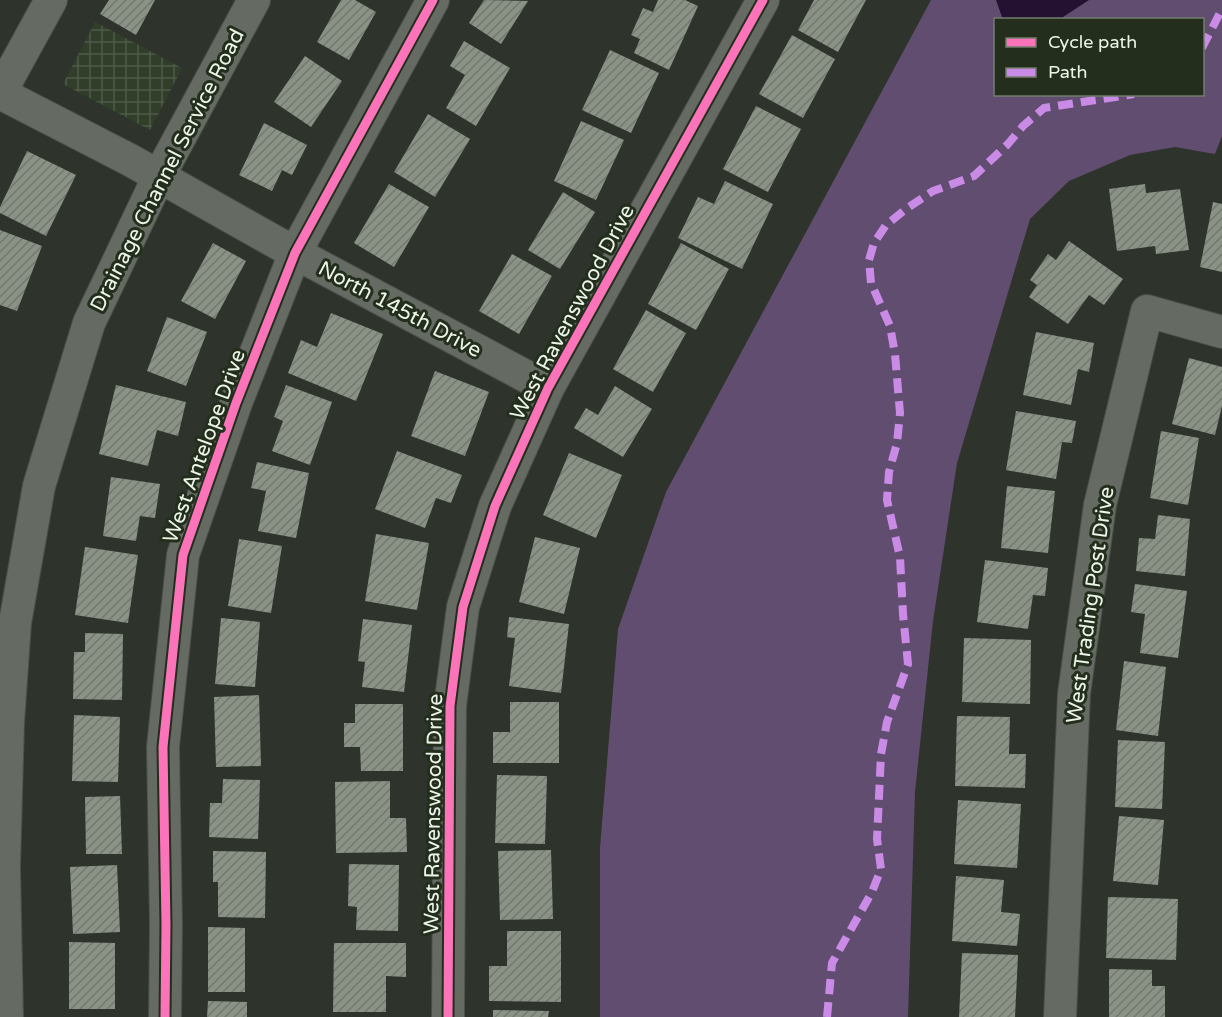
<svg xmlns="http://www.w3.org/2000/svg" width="1222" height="1017" font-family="'Varela Round',sans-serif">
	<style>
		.industrial { fill: url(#industrial-grid) }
		.grass { fill: #604d70; fill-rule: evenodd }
		.water { fill: #241131 }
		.building { fill: url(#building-hatch) }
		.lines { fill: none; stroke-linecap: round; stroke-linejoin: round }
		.minor-casing { stroke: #4a4f47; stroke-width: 34 }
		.minor { stroke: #656a62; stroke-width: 32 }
		.quiet { stroke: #ca8be6; stroke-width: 8; stroke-dasharray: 15 8; stroke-linecap: butt }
		.cycleway-casing { stroke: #232e1d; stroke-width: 13 }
		.cycleway { stroke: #fb73b8; stroke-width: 9 }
		.labels { text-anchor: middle; stroke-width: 6; stroke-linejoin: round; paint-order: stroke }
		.street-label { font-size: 21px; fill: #ecf4e8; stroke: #232e1d }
	</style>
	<defs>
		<pattern id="industrial-grid" width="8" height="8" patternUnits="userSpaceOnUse" patternTransform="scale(1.5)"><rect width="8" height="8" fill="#313e29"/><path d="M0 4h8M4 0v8" fill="none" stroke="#4f5a48"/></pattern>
		<pattern id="building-hatch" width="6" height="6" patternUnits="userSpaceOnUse" patternTransform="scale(1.5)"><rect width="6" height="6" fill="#899285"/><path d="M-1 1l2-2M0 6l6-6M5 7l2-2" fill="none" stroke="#72786f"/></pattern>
	</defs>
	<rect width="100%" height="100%" fill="#2e342b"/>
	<path class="industrial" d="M95,22L182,68L150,130L63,84Z"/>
	<path class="grass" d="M931,0H1222V136L1215,154L1175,147L1130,155L1069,181L1030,219L957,463L933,621L915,792L908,1017H600V848L618,629L666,492ZM996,20H1202V94H996Z"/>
	<path class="water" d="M996,0H1089L1060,19L1003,20Z"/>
	<g class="building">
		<path d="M109,0H155L136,35L100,14Z"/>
		<path d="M341,0H355L376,12L349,60L317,42Z"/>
		<path d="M484,0L528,1L501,44L469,23Z"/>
		<path d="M658,0H685L698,6L669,70L634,53L640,39L631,35L643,8L653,12Z"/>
		<path d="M814,0H866L838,52L798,30Z"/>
		<path d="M792,35L835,59L803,118L759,94Z"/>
		<path d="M464,41L510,68L476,126L446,108L465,75L450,66Z"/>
		<path d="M610,50L659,73L631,133L582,110Z"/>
		<path d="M305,56L342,81L311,127L274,102Z"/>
		<path d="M756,106L801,129L768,192L723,169Z"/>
		<path d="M428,114L470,139L435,197L394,172Z"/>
		<path d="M581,121L624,140L596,200L554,181Z"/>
		<path d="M264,123L307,145L292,175L282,170L272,191L239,175Z"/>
		<path d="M27,151L76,175L46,236L0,213V207Z"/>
		<path d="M725,181L773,204L742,269L678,238L698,197L714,204Z"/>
		<path d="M389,184L429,207L394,267L354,243Z"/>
		<path d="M1145,184L1146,193L1180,189L1189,250L1156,254L1155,246L1117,251L1109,189Z"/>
		<path d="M563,192L595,212L560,269L528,250Z"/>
		<path d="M1213,202L1222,204V272L1200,267Z"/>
		<path d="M0,230L42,246L17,311L0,305Z"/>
		<path d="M1069,241L1123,279L1104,305L1089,295L1068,324L1029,297L1037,285L1030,280L1048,254L1056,260Z"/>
		<path d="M213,243L246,261L215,319L181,301Z"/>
		<path d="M681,243L729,269L696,330L648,304Z"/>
		<path d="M512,254L552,276L519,334L479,311Z"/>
		<path d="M646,310L686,333L653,392L613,369Z"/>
		<path d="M331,313L383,334L356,401L288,373L301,340L317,347Z"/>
		<path d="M167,317L207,332L186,386L147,371Z"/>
		<path d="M1036,332L1094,343L1089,372L1078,369L1071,405L1023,395Z"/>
		<path d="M1189,358L1222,367V406L1215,435L1172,424Z"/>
		<path d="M435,371L489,392L465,456L411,436Z"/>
		<path d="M116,385L186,402L178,436L157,430L148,466L99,454Z"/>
		<path d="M286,385L332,402L310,465L272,451L283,421L274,417Z"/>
		<path d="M615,386L652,409L623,457L574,428L586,408L598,415Z"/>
		<path d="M1016,411L1076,421L1072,443L1062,442L1056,479L1006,470Z"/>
		<path d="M1161,431L1199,438L1188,505L1150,498Z"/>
		<path d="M397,451L462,475L451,503L436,498L425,528L375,509Z"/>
		<path d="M569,453L622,475L596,538L543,515Z"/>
		<path d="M257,462L309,473L296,538L258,531L266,491L251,488Z"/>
		<path d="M111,477L160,484L155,518L140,516L136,541L103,536Z"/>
		<path d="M1007,486L1055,491L1048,553L1001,548Z"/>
		<path d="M1158,515L1190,519L1185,576L1136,571L1139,538L1155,539Z"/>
		<path d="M376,534L429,543L417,610L365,601Z"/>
		<path d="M535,537L580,548L564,614L519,602Z"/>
		<path d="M239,539L282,546L271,613L228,606Z"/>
		<path d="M85,547L138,555L128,623L75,615Z"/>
		<path d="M985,560L1048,568L1045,596L1033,595L1028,629L977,622Z"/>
		<path d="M1135,584L1187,591L1178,658L1140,653L1145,614L1131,612Z"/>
		<path d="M509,617L569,624L561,693L509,686L515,638L507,637Z"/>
		<path d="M221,618L260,622L255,687L215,684Z"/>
		<path d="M363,619L412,625L404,692L362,687L365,662L358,661Z"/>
		<path d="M85,633L123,634L122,700L73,699L74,652H85Z"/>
		<path d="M964,638L1031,640L1030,704L962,702Z"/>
		<path d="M1124,661L1166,667L1158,736L1116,730Z"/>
		<path d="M259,695L261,766L216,767L214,697Z"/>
		<path d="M510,702H559V763H493V732H510Z"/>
		<path d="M355,704H403V771H361L360,747H344V723H355Z"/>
		<path d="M74,715L120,717L118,782L72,781Z"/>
		<path d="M957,716L1010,717L1009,754H1026L1025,788L955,786Z"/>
		<path d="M1118,740L1165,742L1162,809L1115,807Z"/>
		<path d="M497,775L547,776L545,844L495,843Z"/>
		<path d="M223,779L260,780L258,839L209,837L210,803H222Z"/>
		<path d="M390,781V818H406L407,852L336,853L335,782Z"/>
		<path d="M120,796L122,854H86L85,797Z"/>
		<path d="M958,800L1021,804L1017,868L954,864Z"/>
		<path d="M1119,816L1164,820L1158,885L1113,881Z"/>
		<path d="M551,850L553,919L500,920L498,851Z"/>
		<path d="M213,851L266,852L265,918L218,917V882H213Z"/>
		<path d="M349,864L399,865L398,931L356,930L357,907L348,906Z"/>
		<path d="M117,865L120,932L73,934L70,867Z"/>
		<path d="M956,876L1004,880L1001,912L1020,914L1017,946L952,941Z"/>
		<path d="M1108,897L1178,899L1176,960L1106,958Z"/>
		<path d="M208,927L245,928V992H208Z"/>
		<path d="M507,931H561V1002L489,1001V966H507Z"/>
		<path d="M69,942L115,943V1009H69Z"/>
		<path d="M334,943H406V977L386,976V1012H333Z"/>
		<path d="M962,953L1018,955L1015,1017H959Z"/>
		<path d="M1109,969L1152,970V986H1165V1017H1109Z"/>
		<path d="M208,1001L247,1002V1017H207Z"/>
		<path d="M493,1010L549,1011L548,1017H493Z"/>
	</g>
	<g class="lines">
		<defs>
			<g id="minor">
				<path d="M51,0L0,93L130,160L295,253L548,388"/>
				<path d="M7,1017L4,867L8,722L15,623L39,486L89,323L159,176L254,0"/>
				<path d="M165,1017L166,925L163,747L183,555L236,403L295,253L433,0"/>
				<path d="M448,1017L450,706L463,607L495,506L548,388L763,0"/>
				<path d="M1060,1017L1074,694L1100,505L1147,311L1222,332"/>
			</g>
		</defs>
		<use href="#minor" class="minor-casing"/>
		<use href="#minor" class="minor"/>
		<g class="quiet">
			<path d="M1202,48L1222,9"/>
			<path d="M827,1017L832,963L872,892L881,869L877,839L881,754L887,722L908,664L903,614L900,557L887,500L889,472L897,443L900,413L895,354L890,326L871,283L869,260L874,243L886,225L906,209L933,191L974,176L1008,144L1023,126L1044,108L1134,94"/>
		</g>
		<defs>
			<g id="cycleway">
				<path d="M165,1017L166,925L163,747L183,555L236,403L295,253L433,0"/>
				<path d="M448,1017L450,706L463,607L495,506L548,388L763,0"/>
			</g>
		</defs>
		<use href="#cycleway" class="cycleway-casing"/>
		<use href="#cycleway" class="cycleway"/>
	</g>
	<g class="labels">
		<g class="street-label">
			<text transform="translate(167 170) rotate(-63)" y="7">Drainage Channel Service Road</text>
			<text transform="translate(400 309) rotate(28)" y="7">North 145th Drive</text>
			<text transform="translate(572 312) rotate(-62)" y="7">West Ravenswood Drive</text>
			<text transform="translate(204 446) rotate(-70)" y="7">West Antelope Drive</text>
			<text transform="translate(1090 605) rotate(-82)" y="7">West Trading Post Drive</text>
			<text transform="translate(433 814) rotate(-89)" y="7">West Ravenswood Drive</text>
		</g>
	</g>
	<rect x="994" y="18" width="210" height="78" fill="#232e1d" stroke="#737d6e" stroke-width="1.5"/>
	<rect x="1006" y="38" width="30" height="9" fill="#fb73b8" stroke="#737d6e" stroke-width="1.5"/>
	<text x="1048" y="48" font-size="18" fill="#ecf4e8">Cycle path</text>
	<rect x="1006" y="68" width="30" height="9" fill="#ca8be6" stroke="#737d6e" stroke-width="1.5"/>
	<text x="1048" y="78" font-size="18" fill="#ecf4e8">Path</text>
</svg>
